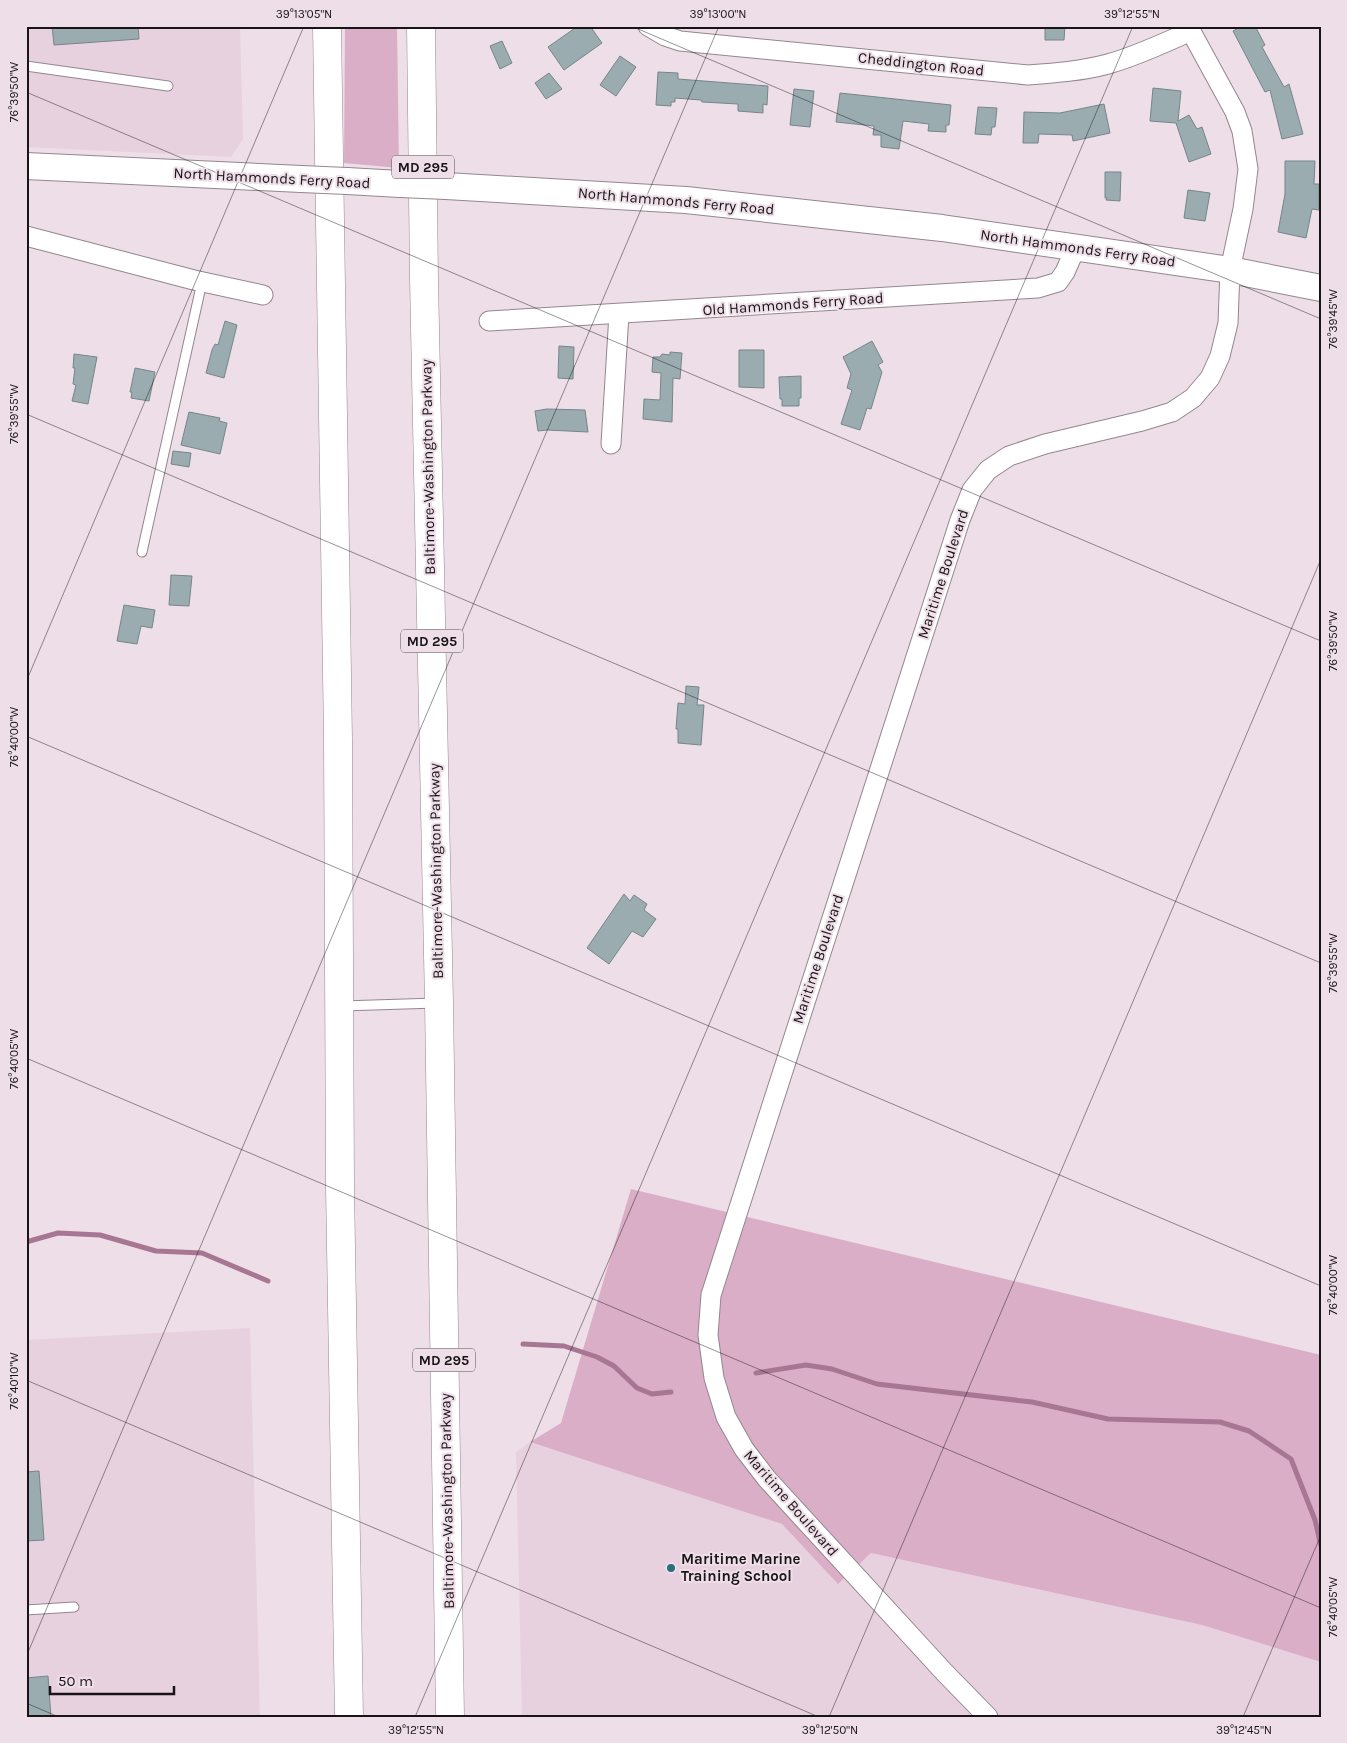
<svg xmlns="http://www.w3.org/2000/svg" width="1347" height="1743" font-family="Karla,sans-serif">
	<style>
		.built { fill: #e8d1de }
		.green { fill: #daaec7 }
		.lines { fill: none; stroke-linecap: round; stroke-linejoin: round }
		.stream { stroke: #a77693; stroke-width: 5 }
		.building { fill: #9aacb0; stroke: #75868b }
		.lane-casing { stroke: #94868e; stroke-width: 11 }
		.street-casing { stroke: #94868e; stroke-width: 21 }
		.secondary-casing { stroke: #94868e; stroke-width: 28 }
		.highway-casing { stroke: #94868e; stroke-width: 29 }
		.lane { stroke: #fff; stroke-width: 9 }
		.street { stroke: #fff; stroke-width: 19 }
		.secondary { stroke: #fff; stroke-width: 26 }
		.highway { stroke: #fff; stroke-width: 28 }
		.secondary-bridge-casing { stroke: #94868e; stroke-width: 28; stroke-linecap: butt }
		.secondary-bridge { stroke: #fff; stroke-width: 26 }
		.ticks { fill: none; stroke: #191417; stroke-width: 1; stroke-opacity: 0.45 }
		.poi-dot { fill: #2a6f7e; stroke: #eedee7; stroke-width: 2 }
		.labels { text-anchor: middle; stroke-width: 4; stroke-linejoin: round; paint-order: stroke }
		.shield { fill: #eedee7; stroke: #595155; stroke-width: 1 }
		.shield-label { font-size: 14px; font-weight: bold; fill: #191417 }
		.street-label { font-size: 15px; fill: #191417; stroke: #eedee7 }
		.poi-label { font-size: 15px; font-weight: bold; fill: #191417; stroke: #eedee7; text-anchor: start }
		.neatline { fill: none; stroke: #191417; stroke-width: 2 }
		.ticks-label { font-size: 12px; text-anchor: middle; fill: #191417 }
	</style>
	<rect width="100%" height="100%" fill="#eedee7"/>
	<g class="built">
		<path d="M26,26H240L243,139L231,157L26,147Z"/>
		<path d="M250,1328L260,1717H26V1340Z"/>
		<path d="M530,1442L782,1524L838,1583L871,1553L1202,1625L1321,1662V1717H522L516,1452Z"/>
	</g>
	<g class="green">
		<path d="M345,26H397L399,168L344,163Z"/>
		<path d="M631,1189L1321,1355V1662L1202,1625L871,1553L838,1584L782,1524L530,1442L561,1423Z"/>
	</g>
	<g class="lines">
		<g class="stream">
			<path d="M26,1242L58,1233L100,1235L156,1251L202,1253L268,1281"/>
			<path d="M523,1344L564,1346L597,1357L614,1366L637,1388L652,1394L671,1392"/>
			<path d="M756,1373L806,1365L832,1369L877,1384L1032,1402L1108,1419L1220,1422L1249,1431L1291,1459L1315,1520L1321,1546"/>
		</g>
	</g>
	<g class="building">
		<path d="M52,26H138L139,39L54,45Z"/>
		<path d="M578,26H590L602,43L564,70L548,47Z"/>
		<path d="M1045,26H1065L1064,40H1045Z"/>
		<path d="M1242,26H1255L1265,45L1262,47L1284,87L1289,84L1303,134L1282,139L1270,90L1265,92L1233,31Z"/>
		<path d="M502,41L512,63L500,69L490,46Z"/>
		<path d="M620,56L636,67L616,96L600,85Z"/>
		<path d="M658,72L678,73V79L768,86L767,105L763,104V113L738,111V104L702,102L701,100L675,98V102H671V106L656,105Z"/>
		<path d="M549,73L562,89L546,99L535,83Z"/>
		<path d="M1153,88L1181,91L1178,121L1189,115L1197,129L1202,127L1211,154L1189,162L1176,123L1150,121Z"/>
		<path d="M794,89L814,91L810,127L790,125Z"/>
		<path d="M840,93L951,105L949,125H946V132L928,131L929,124L903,121L899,149L881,147V135H873L874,126L836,122Z"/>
		<path d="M1104,104L1110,133L1073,141L1072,135L1039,134L1038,143H1023L1024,112L1060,113Z"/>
		<path d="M978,107L997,108L995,127H992L991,135L975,134Z"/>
		<path d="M1285,161H1315L1314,184H1319V210L1312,209L1306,238L1278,232L1285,194Z"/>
		<path d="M1105,172H1121L1120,201L1106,200L1107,198H1105Z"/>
		<path d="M1188,190L1210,193L1205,221L1184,218Z"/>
		<path d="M225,321L237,325L224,378L206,373L212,350L215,344L218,345Z"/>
		<path d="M872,341L883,362L878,365L882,372L871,409L867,408L860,430L841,424L852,390L847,388L851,374L843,357Z"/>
		<path d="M559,346L574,347L573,379L558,378Z"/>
		<path d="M739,350H764V388L739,387Z"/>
		<path d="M670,352L682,353L680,379L673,378L672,422L643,419L644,399L660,400L661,373L652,372L653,357H660L662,354L670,355Z"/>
		<path d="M74,354L97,357L88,404L72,401L76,385L73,384L75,368H73Z"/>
		<path d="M135,368L155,372L149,401L131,398L132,392H130Z"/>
		<path d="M801,376V398H799V406H782V399H780L779,377Z"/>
		<path d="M547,409L585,410L588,432L547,430L538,431L535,411Z"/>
		<path d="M189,412L220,418L219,421L227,423L220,454L181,445Z"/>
		<path d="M173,451L191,453L189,467L171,464Z"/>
		<path d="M171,575L192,576L189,606L169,605Z"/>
		<path d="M124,605L155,610L152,628L141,626L137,644L117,641Z"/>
		<path d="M686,686L699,687L697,705H704L701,745L678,743V729H676L678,703L685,704Z"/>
		<path d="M624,894L630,901L634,895L647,904L644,910L656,919L643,937L632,931L609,964L587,948Z"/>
		<path d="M39,1471L44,1540L26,1541V1472Z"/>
		<path d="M48,1676L51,1717H26V1678Z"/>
	</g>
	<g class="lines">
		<defs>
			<g id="lane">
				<path d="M26,66L168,86"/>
				<path d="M142,552L202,282"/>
				<path d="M342,1006L436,1003"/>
				<path d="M26,1610L74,1607"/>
			</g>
			<g id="street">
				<path d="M648,26L665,36L680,41L1028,75C1055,73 1082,71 1108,64C1137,56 1164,43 1191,31"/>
				<path d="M26,236L194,280L263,295"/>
				<path d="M489,321L1038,288L1058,282L1065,272L1076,247"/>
				<path d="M611,444L619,314"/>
				<path d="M988,1717L945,1673L767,1479L744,1449L726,1417L714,1378L708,1335L711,1295L960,520L972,490L988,470L1009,456L1045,444L1142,421L1172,412L1193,398L1210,378L1220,356L1228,323L1230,270L1243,209L1248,169L1242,131L1235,112L1188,26"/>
			</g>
			<g id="secondary">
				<path d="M26,166L301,179"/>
				<path d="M347,181L400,184"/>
				<path d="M446,186L686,200L942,228L1230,270L1321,288"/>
			</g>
			<g id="highway">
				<path d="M327,26L338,739L340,1188L349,1717"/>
				<path d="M421,26L424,279L439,1003L450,1717"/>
			</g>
		</defs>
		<use href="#lane" class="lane-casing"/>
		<use href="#street" class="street-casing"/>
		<use href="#secondary" class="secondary-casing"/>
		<use href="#highway" class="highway-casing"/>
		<use href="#lane" class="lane"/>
		<use href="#street" class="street"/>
		<use href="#secondary" class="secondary"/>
		<use href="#highway" class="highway"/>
		<defs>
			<g id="secondary-bridge">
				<path d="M301,179L347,181"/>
				<path d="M400,184L446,186"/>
			</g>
		</defs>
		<use href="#secondary-bridge" class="secondary-bridge-casing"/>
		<use href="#secondary-bridge" class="secondary-bridge"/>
	</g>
	<path class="ticks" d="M631,26L1321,319M26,92L1321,641M26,414L1321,963M26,682L304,26M26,736L1321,1286M26,1058L1321,1608M26,1380L819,1717M26,1657L719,26M26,1703L59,1717M415,1717L1133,26M829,1717L1321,559M1243,1717L1321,1535"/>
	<circle class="poi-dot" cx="671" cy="1568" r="5"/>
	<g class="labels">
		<g class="shield">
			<rect x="392" y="155.5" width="62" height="23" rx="4"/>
			<rect x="401" y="629.5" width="62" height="23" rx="4"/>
			<rect x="413" y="1348.5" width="62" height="23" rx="4"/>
		</g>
		<g class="shield-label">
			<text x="423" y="172">MD 295</text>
			<text x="432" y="646">MD 295</text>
			<text x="444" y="1365">MD 295</text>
		</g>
		<g class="street-label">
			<text transform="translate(921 64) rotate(6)" y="5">Cheddington Road</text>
			<text transform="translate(272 178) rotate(3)" y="5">North Hammonds Ferry Road</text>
			<text transform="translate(676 201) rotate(5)" y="5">North Hammonds Ferry Road</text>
			<text transform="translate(1078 248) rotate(8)" y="5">North Hammonds Ferry Road</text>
			<text transform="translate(793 304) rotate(-4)" y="5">Old Hammonds Ferry Road</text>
			<text transform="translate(428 467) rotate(-91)" y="5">Baltimore-Washington Parkway</text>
			<text transform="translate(943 574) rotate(-72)" y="5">Maritime Boulevard</text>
			<text transform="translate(436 871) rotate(-91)" y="5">Baltimore-Washington Parkway</text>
			<text transform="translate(818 959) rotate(-72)" y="5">Maritime Boulevard</text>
			<text transform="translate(447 1501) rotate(-91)" y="5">Baltimore-Washington Parkway</text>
			<text transform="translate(791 1503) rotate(49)" y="5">Maritime Boulevard</text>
		</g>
		<g class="poi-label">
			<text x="681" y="1564">Maritime Marine<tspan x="681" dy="17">Training School</tspan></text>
		</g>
	</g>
	<rect width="1347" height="1743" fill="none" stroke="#eedee7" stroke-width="55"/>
	<path d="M50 1686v8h124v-8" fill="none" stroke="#191417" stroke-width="2.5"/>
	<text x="58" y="1686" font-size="15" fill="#191417" stroke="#eedee7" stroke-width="4" paint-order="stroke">50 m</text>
	<rect x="28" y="28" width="1292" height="1688" class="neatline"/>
	<g class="ticks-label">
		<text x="304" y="18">39°13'05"N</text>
		<text x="718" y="18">39°13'00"N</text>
		<text x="1132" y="18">39°12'55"N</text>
		<text transform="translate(14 92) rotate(-90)" y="4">76°39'50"W</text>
		<text transform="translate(1333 319) rotate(-90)" y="4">76°39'45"W</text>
		<text transform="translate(14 414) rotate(-90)" y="4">76°39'55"W</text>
		<text transform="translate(1333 641) rotate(-90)" y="4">76°39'50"W</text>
		<text transform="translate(14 737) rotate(-90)" y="4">76°40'00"W</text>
		<text transform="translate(1333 963) rotate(-90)" y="4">76°39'55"W</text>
		<text transform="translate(14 1059) rotate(-90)" y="4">76°40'05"W</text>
		<text transform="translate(1333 1285) rotate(-90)" y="4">76°40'00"W</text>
		<text transform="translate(14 1381) rotate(-90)" y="4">76°40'10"W</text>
		<text transform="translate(1333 1607) rotate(-90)" y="4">76°40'05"W</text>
		<text x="416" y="1734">39°12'55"N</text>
		<text x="830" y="1734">39°12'50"N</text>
		<text x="1244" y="1734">39°12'45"N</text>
	</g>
</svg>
